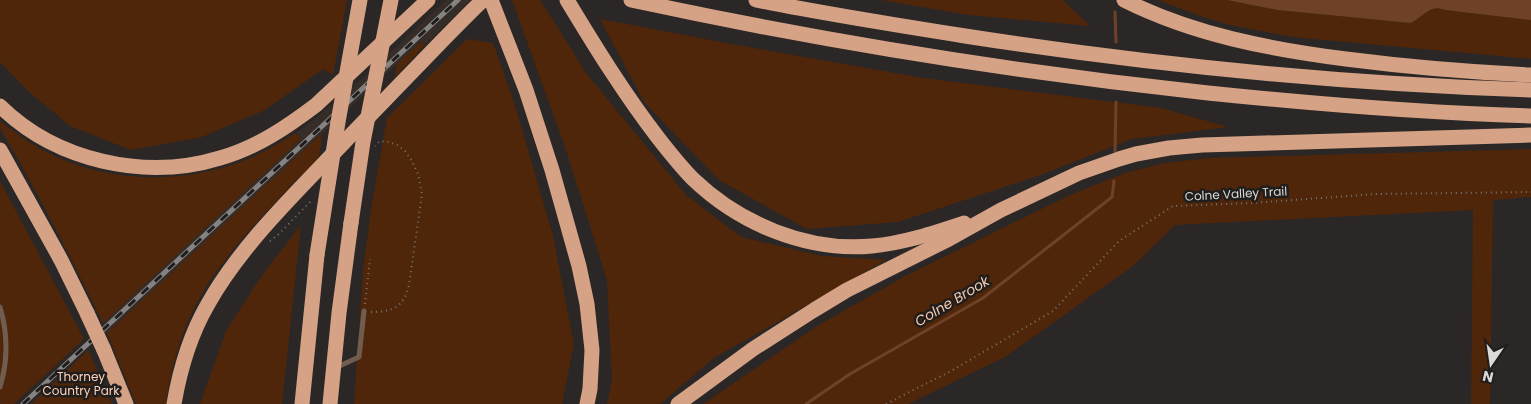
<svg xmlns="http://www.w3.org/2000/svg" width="1531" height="404" font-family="Poppins,sans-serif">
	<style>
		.built { fill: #362d28 }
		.green { fill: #50260a }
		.water { fill: #6f4228 }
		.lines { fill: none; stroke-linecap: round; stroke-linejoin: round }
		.stream { stroke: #6f4228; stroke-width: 3 }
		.path { stroke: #777574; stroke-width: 2; stroke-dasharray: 1 4; stroke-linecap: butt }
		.lane { stroke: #715c50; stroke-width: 5 }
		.highway { stroke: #d6a285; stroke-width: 15 }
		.rail-casing { stroke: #858382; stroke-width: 5 }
		.rail { stroke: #201e1c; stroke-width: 3; stroke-dasharray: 9; stroke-linecap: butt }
		.highway-bridge { stroke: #d6a285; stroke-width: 15 }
		.labels { text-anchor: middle; stroke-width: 5; stroke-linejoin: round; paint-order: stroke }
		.street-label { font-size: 12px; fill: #dcdad9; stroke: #201e1c }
		.park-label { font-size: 12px; fill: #ffd1b8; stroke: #201e1c }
		.water-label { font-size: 14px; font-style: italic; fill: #f7cab1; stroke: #201e1c }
	</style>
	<rect width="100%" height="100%" fill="#2a2726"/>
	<path class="built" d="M446,0H471L425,45L422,41L107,333L103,323L301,139L296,133L327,109L363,78Z"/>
	<g class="green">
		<path d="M0,0H347L333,75L323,69L265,110L202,137L131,150L70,126L28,91L0,62Z"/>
		<path d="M512,0H540L587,74L686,195L741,237L822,256L886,260L714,358L660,404H607L612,380L607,280L565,147Z"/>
		<path d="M881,0H1063L1090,26L968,15Z"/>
		<path d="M1158,0H1227L1277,10L1411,23C1425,16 1429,4 1445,10L1531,20V59L1292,37L1230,25L1200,16Z"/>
		<path d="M600,19L737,45L923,78L1161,108L1228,127L1132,139L1038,176L898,222L807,229L719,180L644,102Z"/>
		<path d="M467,39L493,43L514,102L553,236L574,344L562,404H354L363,271L371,210L387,118Z"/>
		<path d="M422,41L425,45L395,77L397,64Z"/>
		<path d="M0,121C13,131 26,141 41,149C104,184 183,186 250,158C266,151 281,142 296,133L301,139L103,323C71,257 37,191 0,128Z"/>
		<path d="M322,133C321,140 321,149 319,156C316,163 301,175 295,181C273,205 249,229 229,255C192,300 174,347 166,404H136L107,333Z"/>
		<path d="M1531,149V197L1493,200L1490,404H1471L1473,210L1175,225L1133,266L1005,357L908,404H703L819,325L905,276L1070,195L1125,173L1165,163L1209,158Z"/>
		<path d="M0,181L84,339L14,404H0Z"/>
		<path d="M301,225L282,404H200L226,331L260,278Z"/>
		<path d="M88,350L112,404H31Z"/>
	</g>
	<path class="water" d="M1227,0H1531V20L1445,10C1429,4 1425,16 1411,23L1277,10Z"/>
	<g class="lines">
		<g class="stream">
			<path d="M1115,12L1116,42"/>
			<path d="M1115,152L1116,102"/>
			<path d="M806,404L850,374L983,298L1112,197L1114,181"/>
		</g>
		<g class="path">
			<path d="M270,241L279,234L311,201"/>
			<path d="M365,304L370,259"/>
			<path d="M371,312C393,312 404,307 409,285L422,194L418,174L412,161L405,151L397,145L389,142L380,141L375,146"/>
			<path d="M886,404L951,371L1053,311L1119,241L1173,206L1252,203L1375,194L1531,192"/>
		</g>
		<g class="lane">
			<path d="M0,307C8,334 8,361 0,387"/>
			<path d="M335,368L359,357L364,311"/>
		</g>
		<g class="highway">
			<path d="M491,0L526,90L552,170L579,266L587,304L592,350L590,389L587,404"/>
			<path d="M567,0C596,48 625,95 659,139C670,153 681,167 693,179C740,224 807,252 872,246C904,243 934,233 964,223"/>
			<path d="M631,0C821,41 1013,72 1208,93C1315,104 1423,113 1531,116"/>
			<path d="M756,0C825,14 895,25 965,36C1152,65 1342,84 1531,90"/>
			<path d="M1124,0C1194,35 1269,49 1346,59C1408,67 1469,72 1531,75"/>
			<path d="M0,106C56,161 145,181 220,158C256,148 287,127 316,105L428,0"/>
			<path d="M0,150L61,260L87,313"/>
			<path d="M104,350L126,404"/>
			<path d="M174,404C180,369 190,335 208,304C242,243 302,187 350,136C380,105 410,74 440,43C454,29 468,14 483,0"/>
			<path d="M302,404L317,255"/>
			<path d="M330,404L339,313L351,223"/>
			<path d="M678,404L753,349L814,310L847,290L949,239L1001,210L1079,173L1119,159L1136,154L1169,148L1202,145L1531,135"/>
		</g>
		<defs>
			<path id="rail" d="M23,404L458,0"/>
		</defs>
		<use href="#rail" class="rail-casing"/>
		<use href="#rail" class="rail"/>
		<g class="highway-bridge">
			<path d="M351,223L363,142L391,0"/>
			<path d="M317,255L338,122L360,0"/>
			<path d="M87,313L104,350"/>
		</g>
	</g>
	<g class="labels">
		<g class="street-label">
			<text transform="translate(1236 194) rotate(-3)" y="4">Colne Valley Trail</text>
		</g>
		<g class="park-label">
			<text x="81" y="381">Thorney<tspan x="81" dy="14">Country Park</tspan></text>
		</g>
		<g class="water-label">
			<text transform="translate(952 301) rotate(-31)" y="5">Colne Brook</text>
		</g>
	</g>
	<g transform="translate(1491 364) rotate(193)" stroke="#201e1c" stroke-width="4" paint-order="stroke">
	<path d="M0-4L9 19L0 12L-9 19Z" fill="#dcdad9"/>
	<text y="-8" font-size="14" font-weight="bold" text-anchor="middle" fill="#dcdad9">N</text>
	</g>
</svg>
